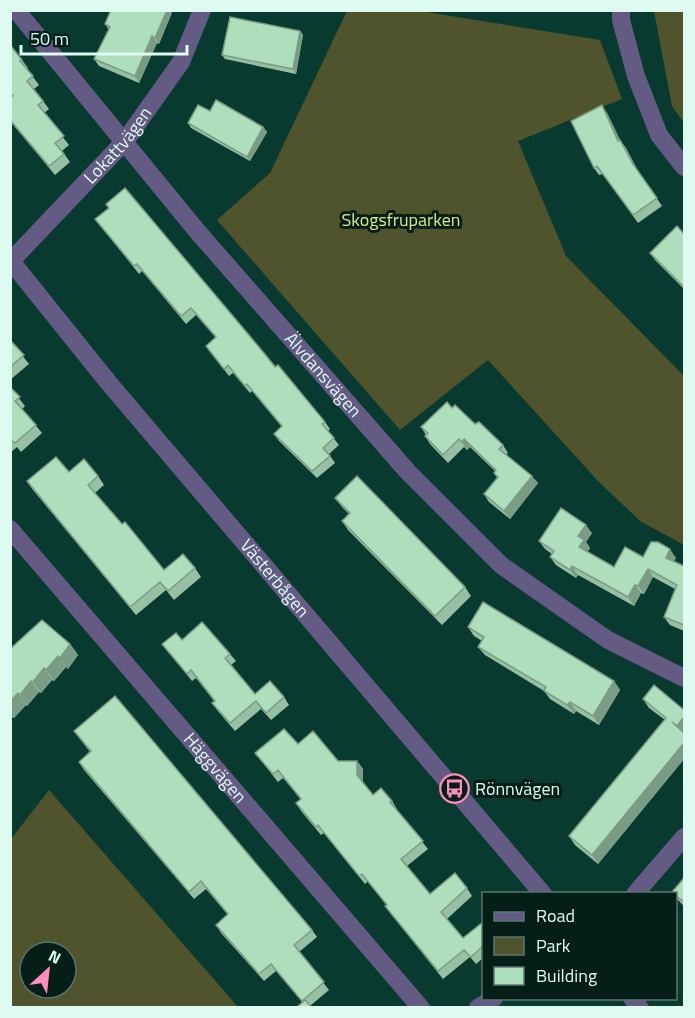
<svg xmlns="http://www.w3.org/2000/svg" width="695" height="1018" font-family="'Titillium Web',sans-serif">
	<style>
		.green { fill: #50542c; fill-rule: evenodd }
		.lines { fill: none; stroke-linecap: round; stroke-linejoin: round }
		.minor { stroke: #645b85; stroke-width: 18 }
		.wall { fill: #96bfa3 }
		.shaded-wall { fill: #7a9b84 }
		.building { fill: #afdebd; stroke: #7a9b84; stroke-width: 1.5 }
		.labels { text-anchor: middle; stroke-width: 6; stroke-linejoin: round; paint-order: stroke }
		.street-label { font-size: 18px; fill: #ddfbf1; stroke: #051e18 }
		.park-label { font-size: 18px; fill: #dce787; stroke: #051e18 }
		.poi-label { font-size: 18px; fill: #ddfbf1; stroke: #051e18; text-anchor: start }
	</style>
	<rect width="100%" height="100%" fill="#093a2f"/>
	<g class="green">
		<path d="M347,11H420L600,40L622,99L518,141L566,256L684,376V545L640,521L597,480L488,360L400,430L217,220L270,173Z"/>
		<path d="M654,11H684V123L672,106Z"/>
		<path d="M49,790L238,1007H11V839ZM30,952H66V988H30Z"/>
	</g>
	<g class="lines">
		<g class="minor">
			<path id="s1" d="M16,10L197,231L408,472L501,565L608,640L684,678"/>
			<path d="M621,10V20L636,76L659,135L684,167"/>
			<path id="s2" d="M10,260L108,382L543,894"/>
			<path id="s3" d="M10,262L125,141L181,62L202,10"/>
			<path id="s4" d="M10,529L421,1008"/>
			<path d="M635,894L684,837"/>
			<path d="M632,998L640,1008"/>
			<path d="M478,1008L494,998"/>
		</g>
	</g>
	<g class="wall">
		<path d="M111,10H173L159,44L157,43L139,83L99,66L94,59L109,30L105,24Z"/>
		<path d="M300,31L303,35L296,74L225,59L222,55Z"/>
		<path d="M10,47L22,60L28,68L27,69L39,85L34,89L49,109L44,113L69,145L62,151L70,162L55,175L10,121V98L13,97L10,94Z"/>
		<path d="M210,111L263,127L267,132L250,161L191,128L188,123Z"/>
		<path d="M607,113L620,140L626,148L638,171L662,206L638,223L603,174L599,175L594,168Z"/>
		<path d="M95,219L264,353L325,422L330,429L328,431L339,445L329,454L335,463L317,478L279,441L274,434L282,427L252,391L250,393L233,373L229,376L206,346L216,338L196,315L186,324L142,271L139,274Z"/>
		<path d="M684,234V289L655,260L650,253Z"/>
		<path d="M10,340L29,364L10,380Z"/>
		<path d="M10,387L25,406L22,409L42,433L21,452L17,447L10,453Z"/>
		<path d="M452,408L503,445L508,453L506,455L538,483L510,519L489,502L484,494L497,478L494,473L495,471L470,447L467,450L464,447L448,463L430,444L425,436L426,435L421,427Z"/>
		<path d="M69,472L98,476L104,485L95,493L122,524L164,570L195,568L201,577L174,600L166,590L136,615L33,490L27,481Z"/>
		<path d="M335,498L465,587L471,596L442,625L348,530L342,521L349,514L342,507Z"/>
		<path d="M592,533L586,542L590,548L587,552L614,567L643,557L676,558L674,561L684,566V631L670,625L664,617L675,589L653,577L644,594L641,593L634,606L578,575L576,578L556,565L550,557L552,554L545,549L539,541Z"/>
		<path d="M468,627L614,681L620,690L599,725L576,711L574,714L550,699L544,691L485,655L478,647L482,641L474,636Z"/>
		<path d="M70,644L78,655L68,669L66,667L54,681L52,680L41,693L39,692L27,706L26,705L14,718L12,717L10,719V649Z"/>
		<path d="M162,644L230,654L236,661L231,665L255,694L284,697L289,705L271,720L261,709L235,731L217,710L212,703L214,701L196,678L192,681Z"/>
		<path d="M643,699L684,710V759L598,864L575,845L569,836L665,720L649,708Z"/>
		<path d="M74,731L312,930L317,937L299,952L329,990L310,1006L302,1002L276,971L264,981L221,933L216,925L228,915L206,889L194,899L84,770L79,762L90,752Z"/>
		<path d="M298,744L338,761H357L363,769V782L373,795L392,801L397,809L396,810L428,849L407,866L430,894L467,888L472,896L447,919L463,938L483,923V958L476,964L470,957L443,979L391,914L385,906L387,905L368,881L365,884L324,833L321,835L301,811L296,803L301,799L283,778L278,782L255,753Z"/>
		<path d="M684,878V906L675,897V894H673L672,892Z"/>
	</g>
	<g class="shaded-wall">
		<path d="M167,10H173L159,44L155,38Z"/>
		<path d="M300,31L303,35L296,74L293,69Z"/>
		<path d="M152,36L157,43L139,83L135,76Z"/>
		<path d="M602,105L607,113L624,148L618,141Z"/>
		<path d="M263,127L267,132L250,161L247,157Z"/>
		<path d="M620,140L626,148L638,172L633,164Z"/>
		<path d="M464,439L470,447L467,450L462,442Z"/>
		<path d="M532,476L538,483L510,519L504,511Z"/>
		<path d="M586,525L592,533L586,542L590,548L585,555L579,547L578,536Z"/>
		<path d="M670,549L676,558L671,566L666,558Z"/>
		<path d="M572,566L578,575L576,578L570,570Z"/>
		<path d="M648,569L653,577L644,594L638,586Z"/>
		<path d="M635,585L641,593L634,606L628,597Z"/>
		<path d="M70,644L78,655L68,669L60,658Z"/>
		<path d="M58,656L66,667L54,681L46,670Z"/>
		<path d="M44,668L52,680L41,693L33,682Z"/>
		<path d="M31,681L39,692L27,706L20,695Z"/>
		<path d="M614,681L620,690L599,725L593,716Z"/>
		<path d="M18,693L26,705L14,718L10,713V702Z"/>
		<path d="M570,702L576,711L574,714L567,705Z"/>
		<path d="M684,717V734L677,726Z"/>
		<path d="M684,743V759L598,864L592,855Z"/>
		<path d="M357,761L363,769V782L357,775Z"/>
	</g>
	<g class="building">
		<path d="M111,10H167L155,38L152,36L135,76L94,59L110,27L105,24Z"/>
		<path d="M230,17L300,31L293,69L222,55Z"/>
		<path d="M11,46L22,60L20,61L33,76L27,81L43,101L38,105L64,136L55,143L64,154L49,166L10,120V98L13,96L10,93V47Z"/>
		<path d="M216,100L263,127L247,157L188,123L198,105L210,111Z"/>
		<path d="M602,105L618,141L620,140L633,164L657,198L633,215L597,166L594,168L571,121Z"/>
		<path d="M125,188L264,353L275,367L278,365L325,422L322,424L334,438L323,448L330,456L312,471L274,434L282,426L247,384L245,386L228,365L224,369L206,346L216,337L191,308L181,316L137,264L134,266L95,219L109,208L106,204Z"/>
		<path d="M677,226L684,234V287L650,253Z"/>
		<path d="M10,340L24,355L10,367Z"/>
		<path d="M10,387L20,397L15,401L36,425L15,443L10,439Z"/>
		<path d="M447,402L452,408L455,405L475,424L479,422L503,445L499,449L532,476L504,511L484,494L498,477L494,473L496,470L464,439L462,442L459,439L443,455L425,436L428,433L421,427Z"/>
		<path d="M56,457L69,472L84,459L98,476L88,485L122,524L125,522L164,570L183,554L195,568L168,591L160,582L130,607L27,481Z"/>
		<path d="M357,476L465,587L435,616L342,521L350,513L335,498Z"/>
		<path d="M561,508L586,525L578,536L584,540L579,547L614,567L625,547L643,557L651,542H658L670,549L666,558L684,566V625L664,617L677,585L648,569L638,586L635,585L628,597L572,566L570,570L550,557L554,551L539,541Z"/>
		<path d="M483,602L614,681L593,716L570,702L567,705L544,691L546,687L478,647L484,637L468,627Z"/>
		<path d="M42,620L70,644L60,658L58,656L46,670L44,668L33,682L31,681L20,695L18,693L10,702V649Z"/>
		<path d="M202,622L230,654L225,658L255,694L270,681L284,697L266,713L256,701L230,723L212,703L215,701L191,670L187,674L162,644L176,633L182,640Z"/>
		<path d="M654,685L684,710V717L677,726L672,722L684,733V743L592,855L569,836L666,718L643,699Z"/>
		<path d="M115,696L312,930L294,945L324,982L302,1001L271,964L259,974L216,925L228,914L201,881L189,892L79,762L91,751L74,731Z"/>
		<path d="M284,729L298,744L313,731L338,761H357V775L373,795L381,788L392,801L390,802L423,841L401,859L430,894L455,873L467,888L441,912L463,938L483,922V946L471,957L464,950L438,971L385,906L387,905L362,874L359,876L318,825L316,827L296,803L301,799L278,770L273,774L255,753Z"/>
		<path d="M684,878V902L675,895V894L672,892Z"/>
		<path d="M305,1000L312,1008H296Z"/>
	</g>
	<defs>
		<symbol id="bus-ring" viewBox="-11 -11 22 22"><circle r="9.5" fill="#051e18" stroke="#fe8ebe" stroke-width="1.5"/><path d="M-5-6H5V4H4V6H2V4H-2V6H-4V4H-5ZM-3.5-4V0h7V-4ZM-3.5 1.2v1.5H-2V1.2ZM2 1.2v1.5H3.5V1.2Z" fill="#fe8ebe"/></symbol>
	</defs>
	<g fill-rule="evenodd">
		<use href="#bus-ring" x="438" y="772" width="33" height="33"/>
	</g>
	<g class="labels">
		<g class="street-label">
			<text dy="6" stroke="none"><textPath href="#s3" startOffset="159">Lokattvägen</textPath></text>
			<text dy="6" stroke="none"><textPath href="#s1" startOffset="477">Älvdansvägen</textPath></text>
			<text dy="6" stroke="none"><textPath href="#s2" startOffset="414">Västerbågen</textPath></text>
			<text dy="6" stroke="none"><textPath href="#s4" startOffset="315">Häggvägen</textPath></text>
		</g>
		<g class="park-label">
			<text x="401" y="226">Skogsfruparken</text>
		</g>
		<g class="poi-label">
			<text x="475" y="795">Rönnvägen</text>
		</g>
	</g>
	<rect width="695" height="1018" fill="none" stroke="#ddfbf1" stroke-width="24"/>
	<rect x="482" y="892" width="195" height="108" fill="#051e18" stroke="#5b766f" stroke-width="1.5"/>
	<rect x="494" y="912" width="30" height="9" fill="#645b85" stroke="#5b766f" stroke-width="1.5"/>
	<text x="536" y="922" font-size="18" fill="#ddfbf1">Road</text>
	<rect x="494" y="937" width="30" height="18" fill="#50542c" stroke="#5b766f" stroke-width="1.5"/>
	<text x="536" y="952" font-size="18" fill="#ddfbf1">Park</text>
	<rect x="494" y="967" width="30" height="18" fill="#afdebd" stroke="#5b766f" stroke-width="1.5"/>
	<text x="536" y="982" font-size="18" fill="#ddfbf1">Building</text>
	<g transform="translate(48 970) rotate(27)"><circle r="28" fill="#051e18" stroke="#5b766f" stroke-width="1.5"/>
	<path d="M0-4.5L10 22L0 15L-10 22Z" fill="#fe8ebe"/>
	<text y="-9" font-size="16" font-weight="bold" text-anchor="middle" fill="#ddfbf1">N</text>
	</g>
	<path d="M21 45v9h166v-9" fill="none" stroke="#ddfbf1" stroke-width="3"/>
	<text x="30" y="45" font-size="18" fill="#ddfbf1" stroke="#051e18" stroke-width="4.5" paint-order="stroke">50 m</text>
</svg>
